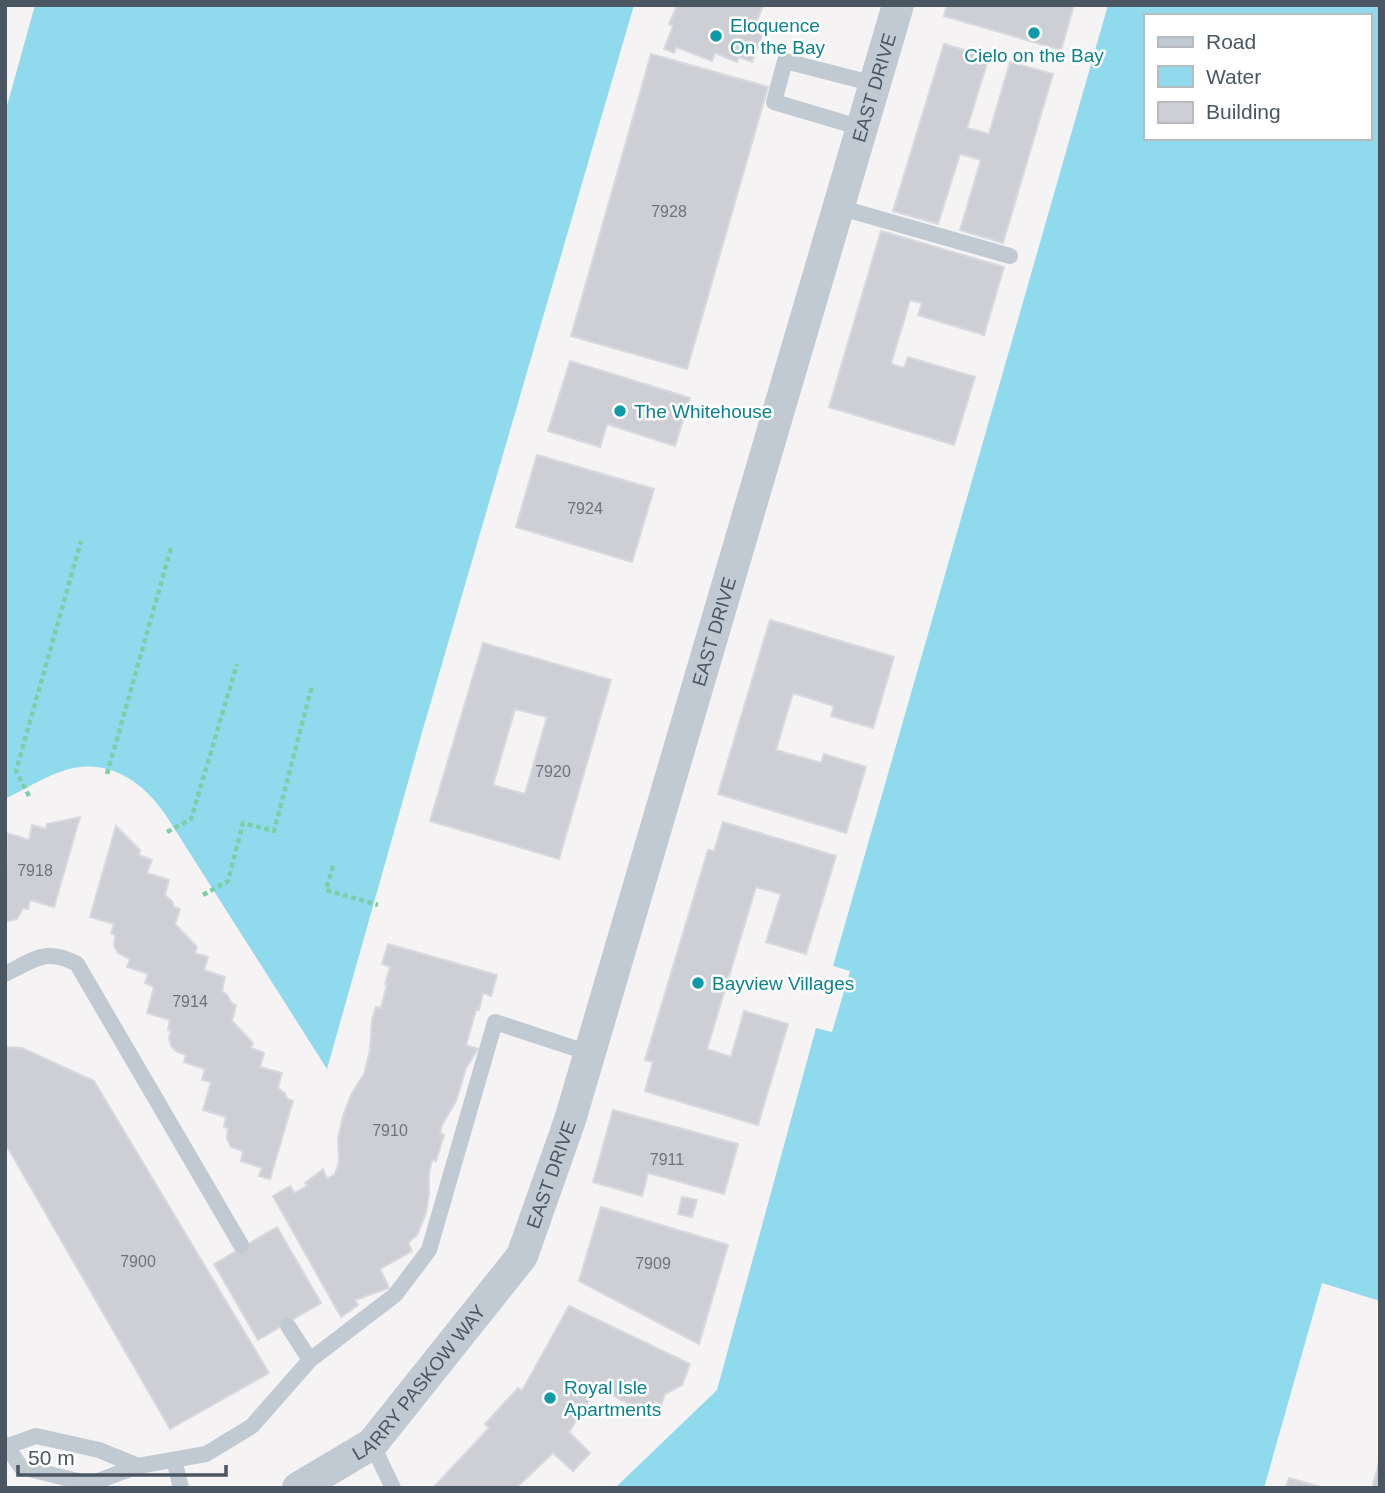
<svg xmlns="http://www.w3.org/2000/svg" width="1385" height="1493" font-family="Arial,sans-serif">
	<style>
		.water { fill: #90daee; fill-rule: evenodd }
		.building { fill: #cdcfd5; stroke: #d7d9de; stroke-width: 2; fill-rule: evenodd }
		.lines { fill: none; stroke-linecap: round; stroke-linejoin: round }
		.path { stroke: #7ad0a6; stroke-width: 4.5; stroke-dasharray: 5 3.5; stroke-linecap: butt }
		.lane { stroke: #c1cad2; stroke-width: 16 }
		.street { stroke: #c1cad2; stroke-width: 32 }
		.culture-dot { fill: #0f9aa8; stroke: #fff; stroke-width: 2.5 }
		.labels { text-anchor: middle; stroke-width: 5; stroke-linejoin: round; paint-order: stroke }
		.number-label { font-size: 16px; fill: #6b747e }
		.culture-label { font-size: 19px; fill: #0d838f; stroke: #fff; text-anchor: start }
		.street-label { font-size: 19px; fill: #4a5661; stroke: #fff }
	</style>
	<rect width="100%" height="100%" fill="#f5f3f3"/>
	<g class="water">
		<path d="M35,5H634L423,729L327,1069L165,814C146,786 116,763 80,767C54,770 28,788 5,799V113Z"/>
		<path d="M1108,5H1380V1301L1322,1283L1264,1488H615L717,1390L816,1028L832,1032L850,971L833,966ZM1145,16H1369V138H1145Z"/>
	</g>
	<g class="building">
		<path d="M673,5L763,6L757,21L767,24L752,62L739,57L737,62L715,53L712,61L676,47L674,53L664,49L673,26L669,24L676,8Z"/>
		<path d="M947,5H1074L1061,50L944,16Z"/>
		<path d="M944,44L989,57L967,128L989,134L1010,62L1053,74L1003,243L960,230L981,160L960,154L938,224L893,211Z"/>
		<path d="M651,54L768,87L687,369L571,336Z"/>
		<path d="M881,231L1004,267L984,335L918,315L922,303L910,300L891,364L904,368L908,357L975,377L954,445L829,407Z"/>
		<path d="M570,361L690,398L675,446L607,424L600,447L548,431Z"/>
		<path d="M537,455L654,489L632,562L516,527Z"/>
		<path d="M770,620L894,657L873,728L831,716L834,706L793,693L776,750L821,763L824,754L866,767L846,833L718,794Z"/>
		<path d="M483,643L611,680L559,859L430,821ZM515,709L547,717L525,794L493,785Z"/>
		<path d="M80,817L54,907L30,900L28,909L23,908L17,919L5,922L7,833L29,840L32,825L46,829L47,824Z"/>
		<path d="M723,822L836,856L806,954L766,942L781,894L756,887L707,1049L731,1057L744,1011L788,1024L758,1125L645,1091L653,1062L645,1060L708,850L714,851Z"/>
		<path d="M116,826L140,850L139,855L152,860L147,873L169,880L165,895L172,901L174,907L180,909L175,924L197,947L195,953L208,957L204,970L225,977L222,991L228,996L231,1003L236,1005L232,1021L253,1043L251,1048L264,1053L260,1067L282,1073L278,1088L285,1093L287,1099L293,1101L270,1179L259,1176L262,1168L241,1161L243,1151L231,1147L227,1139L228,1128L224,1127L226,1117L203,1110L211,1082L202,1080L205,1069L184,1062L186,1055L177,1052L171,1046L169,1038L171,1031L168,1030L170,1020L147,1013L154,987L145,983L148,974L127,967L130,959L118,953L114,946L115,935L111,933L114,924L90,917Z"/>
		<path d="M388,944L497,975L491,996L483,993L479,1010H476L466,1045L478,1049L466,1068L456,1101L442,1125L440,1133L444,1135L436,1161L432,1160L429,1173V1193L426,1213L417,1235L408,1243L412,1251L380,1269L389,1288L355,1300L358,1305L341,1317L273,1196L290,1186L295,1193L308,1185L305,1183L323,1169L327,1179L335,1174L339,1162L338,1139L343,1116L351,1095L364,1074L370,1050L372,1020L376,1007L381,1008L387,984H385L390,967L382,964Z"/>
		<path d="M5,1047L22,1048L94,1081L269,1373L170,1429L8,1148L5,1149Z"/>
		<path d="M613,1110L738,1144L724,1194L648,1173L642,1196L593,1182Z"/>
		<path d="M682,1197L697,1200L692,1217L678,1214Z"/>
		<path d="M601,1207L728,1245L699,1344L579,1281Z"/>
		<path d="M277,1227L321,1303L258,1340L214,1264Z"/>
		<path d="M569,1306L690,1364L682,1385L665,1394L661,1405L655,1402L649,1415L598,1387L569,1432L590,1453L573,1471L553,1453L516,1488H433L489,1428L485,1424L518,1388L522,1391Z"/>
		<path d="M1380,1459V1488H1372Z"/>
		<path d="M1289,1478L1324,1488H1286Z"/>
	</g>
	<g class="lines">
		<g class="path">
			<path d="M107,774L171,548"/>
			<path d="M29,796L16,771L81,541"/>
			<path d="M167,832L191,819L237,664"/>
			<path d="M333,866L326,890L378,905"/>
			<path d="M203,895L228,881L243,823L274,831L312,686"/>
		</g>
		<g class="lane">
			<path d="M862,128L774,102L785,61L875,84"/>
			<path d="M838,207L1010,256"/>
			<path d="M5,974C34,960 46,947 77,964L241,1245"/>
			<path d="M288,1326L310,1360"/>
			<path d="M5,1444L21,1467L90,1484L138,1466L206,1454L252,1426L310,1360L395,1295L429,1250L495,1022L589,1053"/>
			<path d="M372,1444L393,1488"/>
			<path d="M8,1446L36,1436L99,1450L138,1466"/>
			<path d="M174,1460L181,1488"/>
		</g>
		<path class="street" id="s1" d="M298,1488L372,1444L522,1256L570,1120L898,5"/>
	</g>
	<g class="culture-dot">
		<circle cx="1034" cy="33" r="7"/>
		<circle cx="716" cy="36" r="7"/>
		<circle cx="620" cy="411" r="7"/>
		<circle cx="698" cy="983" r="7"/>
		<circle cx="550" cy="1398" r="7"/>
	</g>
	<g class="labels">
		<g class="number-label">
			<text x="669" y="217">7928</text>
			<text x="585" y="514">7924</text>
			<text x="553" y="777">7920</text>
			<text x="35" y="876">7918</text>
			<text x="190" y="1007">7914</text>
			<text x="390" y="1136">7910</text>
			<text x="667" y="1165">7911</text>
			<text x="138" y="1267">7900</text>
			<text x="653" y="1269">7909</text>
		</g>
		<g class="culture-label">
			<text x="730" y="32">Eloquence<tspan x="730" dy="22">On the Bay</tspan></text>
			<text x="1034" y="62" text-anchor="middle">Cielo on the Bay</text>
			<text x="634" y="418">The Whitehouse</text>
			<text x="712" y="990">Bayview Villages</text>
			<text x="564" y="1394">Royal Isle<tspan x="564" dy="22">Apartments</tspan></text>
		</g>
		<g class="street-label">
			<text dy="7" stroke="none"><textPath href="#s1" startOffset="1547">EAST DRIVE</textPath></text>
			<text dy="7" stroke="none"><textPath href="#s1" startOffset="980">EAST DRIVE</textPath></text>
			<text dy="7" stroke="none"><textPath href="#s1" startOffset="413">EAST DRIVE</textPath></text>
			<text dy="7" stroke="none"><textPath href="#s1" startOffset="163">LARRY PASKOW WAY</textPath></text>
		</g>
	</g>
	<rect width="1385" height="1493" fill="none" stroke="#4a5661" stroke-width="14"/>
	<rect x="1144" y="14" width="228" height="126" fill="#ffffff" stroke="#b7bbc0" stroke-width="2"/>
	<rect x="1158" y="37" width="35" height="10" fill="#c1cad2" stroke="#b7bbc0" stroke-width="2"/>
	<text x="1206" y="49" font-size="21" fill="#4a5661">Road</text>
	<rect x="1158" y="66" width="35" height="21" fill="#90daee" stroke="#b7bbc0" stroke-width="2"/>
	<text x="1206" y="84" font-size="21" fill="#4a5661">Water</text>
	<rect x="1158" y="102" width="35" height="21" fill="#cdcfd5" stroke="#b7bbc0" stroke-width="2"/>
	<text x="1206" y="119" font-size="21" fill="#4a5661">Building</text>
	<path d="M18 1465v10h208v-10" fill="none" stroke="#4a5661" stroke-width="3.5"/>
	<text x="28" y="1465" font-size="21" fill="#4a5661" stroke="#ffffff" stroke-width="5" paint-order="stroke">50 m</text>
</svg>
